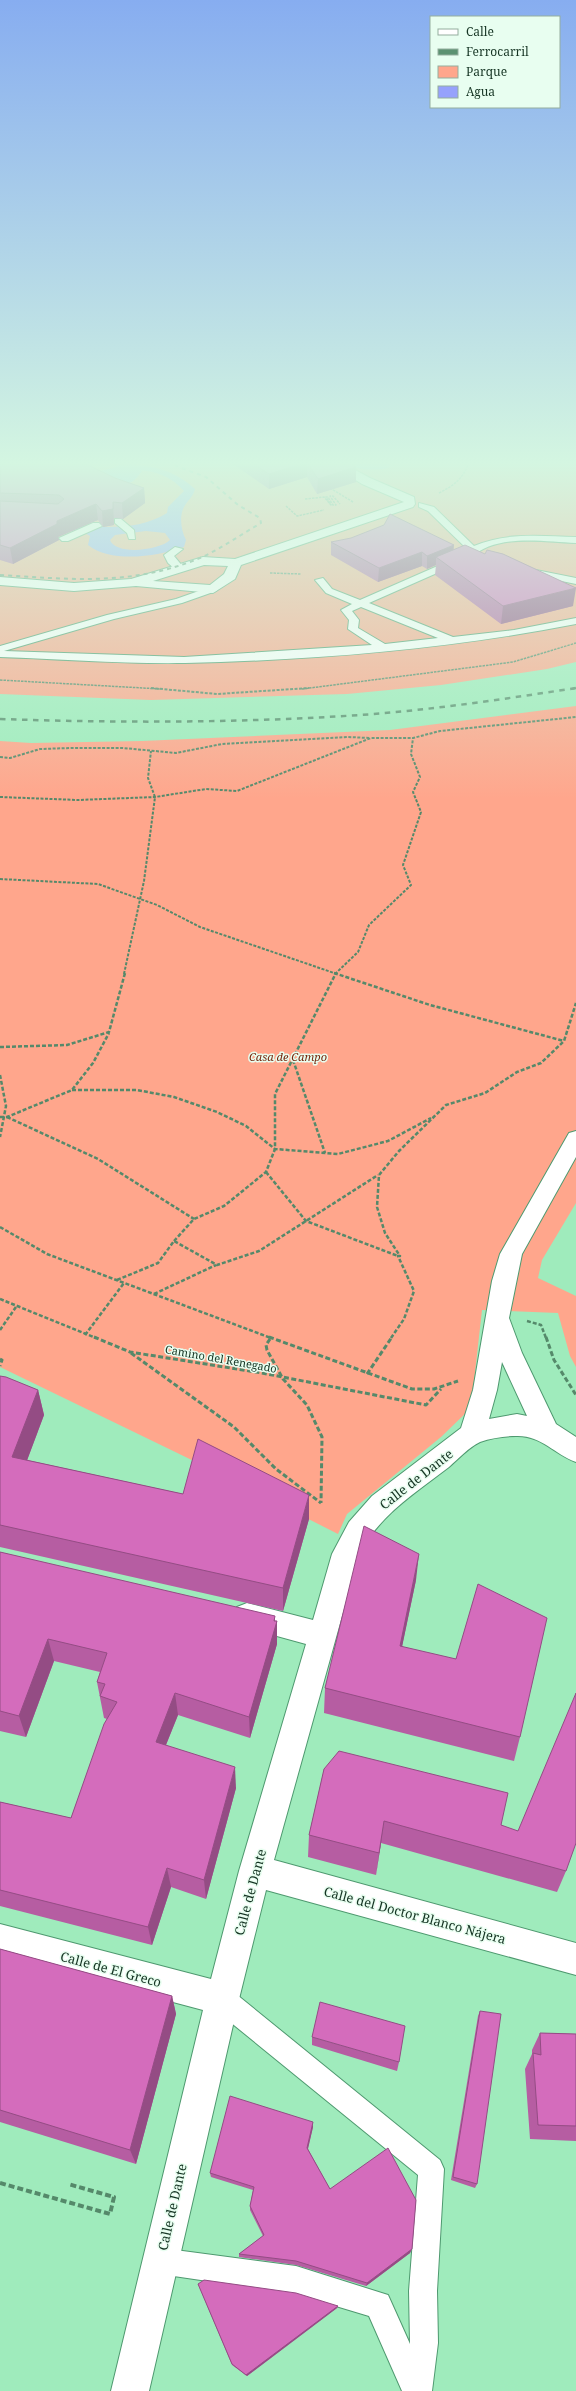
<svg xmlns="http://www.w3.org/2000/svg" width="576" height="2391" font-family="'Noto Serif',serif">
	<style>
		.green { fill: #ffa68c }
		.water { fill: #96a2fc; fill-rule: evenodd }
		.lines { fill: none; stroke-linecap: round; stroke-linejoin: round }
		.canal { fill: #96a2fc; fill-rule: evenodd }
		.river { fill: #96a2fc; fill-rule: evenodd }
		.lane-casing { stroke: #4e996f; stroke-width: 2 }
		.street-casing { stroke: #4e996f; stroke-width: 2 }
		.path-far4 { stroke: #55896a; stroke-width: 1.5; stroke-dasharray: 2.5 1; stroke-linecap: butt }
		.path-far3 { stroke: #55896a; stroke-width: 2; stroke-dasharray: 3 1.5; stroke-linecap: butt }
		.path-far2 { stroke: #55896a; stroke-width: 2.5; stroke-dasharray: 4 2; stroke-linecap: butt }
		.path-far1 { stroke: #55896a; stroke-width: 3; stroke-dasharray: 5 2.5; stroke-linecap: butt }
		.path { stroke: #55896a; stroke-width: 4; stroke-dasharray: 6 3; stroke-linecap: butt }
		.lane { fill: #fff; fill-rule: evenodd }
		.street { fill: #fff; fill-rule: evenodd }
		.rail-far1 { stroke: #5c9272; stroke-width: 2; stroke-dasharray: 4 4; stroke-linecap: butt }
		.rail { stroke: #5c9272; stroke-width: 2.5; stroke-dasharray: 5.5 5.5; stroke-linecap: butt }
		.wall { fill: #b65da2 }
		.shaded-wall { fill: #944c84 }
		.building { fill: #d46cbc; stroke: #944c84 }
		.labels { text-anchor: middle; stroke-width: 3; stroke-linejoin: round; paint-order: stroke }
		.park-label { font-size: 11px; font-style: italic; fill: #75270e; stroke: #e8fef0 }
		.street-label { font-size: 11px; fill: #153423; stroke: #e8fef0 }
		.near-street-label { font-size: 13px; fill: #153423; stroke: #e8fef0 }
	</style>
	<rect width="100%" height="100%" fill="#9febbc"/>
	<g class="green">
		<path d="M0,464H576V662L547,669L441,685L347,694L151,700L0,694Z"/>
		<path d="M576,706V1203L542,1260L538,1278L576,1296V1367L570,1356L558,1313L482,1310L471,1408L441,1437L347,1514L338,1534L200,1464L0,1367V741L31,743L142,741L390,730Z"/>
	</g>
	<path class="water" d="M125,465C153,465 174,470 195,489C193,497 188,500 184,507C179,516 181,531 186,540L184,547C158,556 112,564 88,545L90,536L81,531L0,523C15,523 31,523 46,523C85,525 132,535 167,513L168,507L184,491C164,468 134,466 106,476L100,471ZM146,531L165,533L170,540C160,550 116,556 110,540L115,535Z"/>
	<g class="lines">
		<path class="canal" d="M355,464H390L388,468C378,470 367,470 357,468Z"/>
		<path class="river" d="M134,464L137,465L142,471C133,484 126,487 111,483L106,477L117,465Z"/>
		<defs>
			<g id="lane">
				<path d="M419,503L434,507L474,546C506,532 542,536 576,537V543C544,542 496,533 471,558L369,603L453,637L514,630L576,618V624C448,649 316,660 185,663C123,664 61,659 0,657V646L107,615L176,599L213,586L218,589L216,591L182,603L114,619L4,651L184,657L372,645L348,629L349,620L341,610L352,604L326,593L315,580L323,578L332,589L360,600L465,554L468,550L428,511L419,507ZM361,607L438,638L385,644L358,628L359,620L352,611Z"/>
				<path d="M115,519H121L134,530L135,539H129L127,533L115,523Z"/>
				<path d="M93,523H99L102,526L68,541H62L59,538Z"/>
				<path d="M175,547L183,549L174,556L184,568L182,570H176L168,563L164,555Z"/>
				<path d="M531,569L576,578V584L528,574L526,572Z"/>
				<path d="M222,1987L231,1990L440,2160L444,2169L437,2291L438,2343L432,2391H402L369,2316L296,2294L160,2274L150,2271L147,2261L150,2251L160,2248L296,2266L388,2295L410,2344L409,2291L418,2175L213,2008L210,1999L213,1990Z"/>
			</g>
			<g id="street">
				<path d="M330,464H344L370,478L414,497L415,504L413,507L241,565L235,579L213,593L136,586L74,591L0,585V577L74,583L131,579L203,557L235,559L404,502L362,484ZM204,565L228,566L224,574L210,585L153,581Z"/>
				<path d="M576,1131V1157L522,1254L509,1318L522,1353L556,1424L576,1437V1462C554,1454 541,1435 516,1436C505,1436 491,1438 480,1442C469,1447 458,1459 449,1467C415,1493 378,1516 359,1555L274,1860L576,1943V1975L266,1890L239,1999L149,2391H111L203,2010L0,1956V1924L211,1979L239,1871L306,1644L237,1625L233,1616L237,1607L247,1603L313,1620L332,1554L349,1522L372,1496L461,1428L473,1390L492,1281L500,1254L569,1133ZM502,1362L527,1416L517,1414L489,1419L497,1390Z"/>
			</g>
		</defs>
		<use href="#lane" class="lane-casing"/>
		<use href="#street" class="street-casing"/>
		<g class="path-far4">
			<path d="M330,488L353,502"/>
			<path d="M439,493C453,486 463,479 468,464"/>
			<path d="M305,499L324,497L331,505L326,497H328L333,505H336L330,496H333L340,504"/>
			<path d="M286,506L297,516L324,510"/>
			<path d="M270,573L301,574"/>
			<path d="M0,680L161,689"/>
			<path d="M302,689L513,662L576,643"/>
		</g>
		<g class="path-far3">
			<path d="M151,688L217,694L309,688"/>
			<path d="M0,757L10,758L40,749L71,748H123L176,753L222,744L348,737L369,738"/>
			<path d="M0,797L78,800L155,797L206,789L237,791L371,738H413L440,731L576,717"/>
			<path d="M0,879L98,884L157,905L200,927L337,974"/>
			<path d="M124,974L144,881L155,797L148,778L151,751"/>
			<path d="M335,974L358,952L369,925L411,885L403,865L421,812L413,792L420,777L411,754L413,738"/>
		</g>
		<g class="path-far2">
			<path d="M334,973L430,1005L564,1041"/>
			<path d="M0,1047L67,1045L109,1032L125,973"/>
			<path d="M293,1060L325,1153"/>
			<path d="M0,1075L6,1106L0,1137"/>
			<path d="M72,1090H137L174,1097L217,1112L246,1126L275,1149L338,1154L388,1141L431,1118"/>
			<path d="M0,1117H7L72,1090L93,1063L109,1033"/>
			<path d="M7,1117L98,1159L194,1219"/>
			<path d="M266,1172L306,1221L398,1256"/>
			<path d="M0,1227L47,1254L271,1338"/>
			<path d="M174,1241L194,1219L224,1206L266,1172L275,1149V1094L336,973"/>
			<path d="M117,1280L158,1263L174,1241L217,1265L259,1251L378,1175"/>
			<path d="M154,1294L216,1265"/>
			<path d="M0,1299L96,1338"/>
			<path d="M527,1321L541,1325L546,1338"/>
			<path d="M0,1330L16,1307"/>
			<path d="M85,1335L124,1283"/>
			<path d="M391,1338L404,1319L414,1291L398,1256H400L385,1233L377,1207L379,1175L399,1151L446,1105L485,1093L517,1072L541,1063L564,1041L576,1003"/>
		</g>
		<g class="path-far1">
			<path d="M94,1337L130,1352L262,1373L426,1405L441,1389"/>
			<path d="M269,1337L412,1389H434L458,1381"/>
			<path d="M546,1337L554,1360L576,1395"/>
			<path d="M270,1339L266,1345L267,1350L283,1379L307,1405L322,1437L321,1503"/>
			<path d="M131,1353L234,1427L276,1469L321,1503"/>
			<path d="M0,1359L2,1360L0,1366"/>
			<path d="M367,1374L392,1337"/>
		</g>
		<path class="path" d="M0,2183L110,2214L114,2197L68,2184"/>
		<use href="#lane" class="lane"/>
		<use href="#street" class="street"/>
		<g class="rail-far1">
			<path d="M0,575C68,579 129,586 195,560C218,551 240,535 261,523L260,518L238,505L206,477L171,464"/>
			<path d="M572,689L576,688"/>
		</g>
		<path class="rail" d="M0,719C120,723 240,723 360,715C432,710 504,699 576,688"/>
	</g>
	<g class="wall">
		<path d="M0,464L115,478L144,488L145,503L123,519L114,518V525L103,527L98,520L92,522L58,537L59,540L13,564L0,560Z"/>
		<path d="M233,464H352L356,467V482L317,494L307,477L269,489Z"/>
		<path d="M331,542L454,550L573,606L501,624L435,575L436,565L427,569L422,566L378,582L331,555Z"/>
		<path d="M0,1376L38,1390L44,1415L27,1460L183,1494L309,1519L283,1611L0,1547Z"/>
		<path d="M0,1552L277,1621V1644L250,1738L178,1715L166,1745L236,1788L206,1899L171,1887L152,1945L0,1906V1802L71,1818L107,1719L104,1718L97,1682L100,1672L54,1661L26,1737L0,1731Z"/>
		<path d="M416,1580L402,1646L520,1737L514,1761L324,1713L325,1688Z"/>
		<path d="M324,1769L501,1825L566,1871L557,1892L381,1843L376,1875L308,1857L309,1835Z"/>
		<path d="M0,1949L172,1996L176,2014L136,2164L0,2122Z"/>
		<path d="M480,2011L477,2184L475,2188L451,2180L478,2016Z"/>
		<path d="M540,2033L576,2034V2141L530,2139L525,2069L532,2054V2050Z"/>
		<path d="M312,2037L399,2062L397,2071L312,2045Z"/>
		<path d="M313,2127L308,2149L330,2189L412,2249L410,2253L366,2286L296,2265L239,2257V2254L263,2236L250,2210V2206L253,2190L211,2177L210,2173Z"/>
		<path d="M198,2284L338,2306L337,2308L247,2376L232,2365Z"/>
	</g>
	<g class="shaded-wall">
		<path d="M302,464H307V477L269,489V474Z"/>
		<path d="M356,467V482L317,494L318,479Z"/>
		<path d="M144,488L145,503L123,519L122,503Z"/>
		<path d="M113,502L114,525L103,527L102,511Z"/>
		<path d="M96,504L98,520L58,537L59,540L13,564L10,548L57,521Z"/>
		<path d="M454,545L453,558L436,557V565L427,569V556Z"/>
		<path d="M422,552V566L378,582L379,568Z"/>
		<path d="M576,588L573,606L501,624L503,606Z"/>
		<path d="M38,1390L44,1415L19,1482L12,1457Z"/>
		<path d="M309,1495V1519L283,1611V1588Z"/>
		<path d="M419,1554L416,1580L397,1671L400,1646Z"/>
		<path d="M275,1616V1626L277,1621V1644L250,1738L249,1717Z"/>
		<path d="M48,1639L54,1661L26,1737L19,1716Z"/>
		<path d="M175,1693L178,1715L159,1762L156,1742Z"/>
		<path d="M235,1767L236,1788L206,1899L204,1880Z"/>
		<path d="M384,1821L381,1843L376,1875L379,1853Z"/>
		<path d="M167,1868L171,1887L152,1945L148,1927Z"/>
		<path d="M172,1996L176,2014L136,2164L130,2150Z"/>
		<path d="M313,2122V2127L307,2152V2148Z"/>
		<path d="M412,2249L410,2253L366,2286L367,2283Z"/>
		<path d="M338,2306L337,2308L247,2376L246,2375Z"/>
	</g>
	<g class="building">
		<path d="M0,464H86L115,478L144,488L122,503L113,502V509L102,511L96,504L91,506L57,521V524L10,548L0,545V501L58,504L64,499L59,495L0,493Z"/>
		<path d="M254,464H302L269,474Z"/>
		<path d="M308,464H352L356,467L318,479Z"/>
		<path d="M390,514L454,545L427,556L422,552L379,568L331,542L351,538L384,525Z"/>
		<path d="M465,545L485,554L487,550L503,554L576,588L503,606L436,557Z"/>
		<path d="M0,1376L6,1377L38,1390L12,1457L183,1494L198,1439L309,1495L283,1588L0,1525Z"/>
		<path d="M364,1526L419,1554L400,1646L456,1659L478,1584L547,1618L520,1737L325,1688Z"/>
		<path d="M0,1552L275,1616L274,1621H277L249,1717L175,1693L156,1742L235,1767L204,1880L167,1868L148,1927L0,1890V1802L71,1818L104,1724L117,1702L100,1696L105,1684L97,1682L107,1653L48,1639L19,1716L0,1711Z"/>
		<path d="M576,1693V1843L566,1871L384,1821L379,1853L309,1835L324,1769L339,1751L508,1793L501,1825L518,1831Z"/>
		<path d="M0,1949L172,1996L130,2150L0,2110Z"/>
		<path d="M320,2002L405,2026L399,2062L312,2037Z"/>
		<path d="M480,2011L501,2014L477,2184L453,2177Z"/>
		<path d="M540,2033L576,2034V2126L538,2125L533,2053L541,2055Z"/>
		<path d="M230,2096L313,2122L307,2148L330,2189L388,2148L416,2200L412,2249L367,2283L296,2261L239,2254L264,2235L250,2206L254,2187L210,2173Z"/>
		<path d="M204,2280L296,2293L338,2306L246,2375L232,2364L198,2284Z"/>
	</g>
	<linearGradient id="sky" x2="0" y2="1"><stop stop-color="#87adf0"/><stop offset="0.58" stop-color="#d4f6e1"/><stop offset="1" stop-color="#d4f6e1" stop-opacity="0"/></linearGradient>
	<rect width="576" height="799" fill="url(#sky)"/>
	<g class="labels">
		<g class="park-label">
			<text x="288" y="1061">Casa de Campo</text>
		</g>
		<g class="street-label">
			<text transform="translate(221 1359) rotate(10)" y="4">Camino del Renegado</text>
		</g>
		<g class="near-street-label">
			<text transform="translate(416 1479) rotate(-38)" y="5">Calle de Dante</text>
			<text transform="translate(250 1892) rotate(-75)" y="5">Calle de Dante</text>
			<text transform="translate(415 1915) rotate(15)" y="5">Calle del Doctor Blanco Nájera</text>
			<text transform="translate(111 1969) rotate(15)" y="5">Calle de El Greco</text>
			<text transform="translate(172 2207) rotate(-77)" y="5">Calle de Dante</text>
		</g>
	</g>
	<rect x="430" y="16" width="130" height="92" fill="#e8fef0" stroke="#94ad9e"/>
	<rect x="438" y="29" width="20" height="6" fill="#ffffff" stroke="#94ad9e"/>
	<text x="466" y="36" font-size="12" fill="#153423">Calle</text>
	<rect x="438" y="49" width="20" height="6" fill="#5c9272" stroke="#94ad9e"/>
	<text x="466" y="56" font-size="12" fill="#153423">Ferrocarril</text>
	<rect x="438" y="66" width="20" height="12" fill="#ffa68c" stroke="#94ad9e"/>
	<text x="466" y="76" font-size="12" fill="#153423">Parque</text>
	<rect x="438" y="86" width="20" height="12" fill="#96a2fc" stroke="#94ad9e"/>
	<text x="466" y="96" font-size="12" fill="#153423">Agua</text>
</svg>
